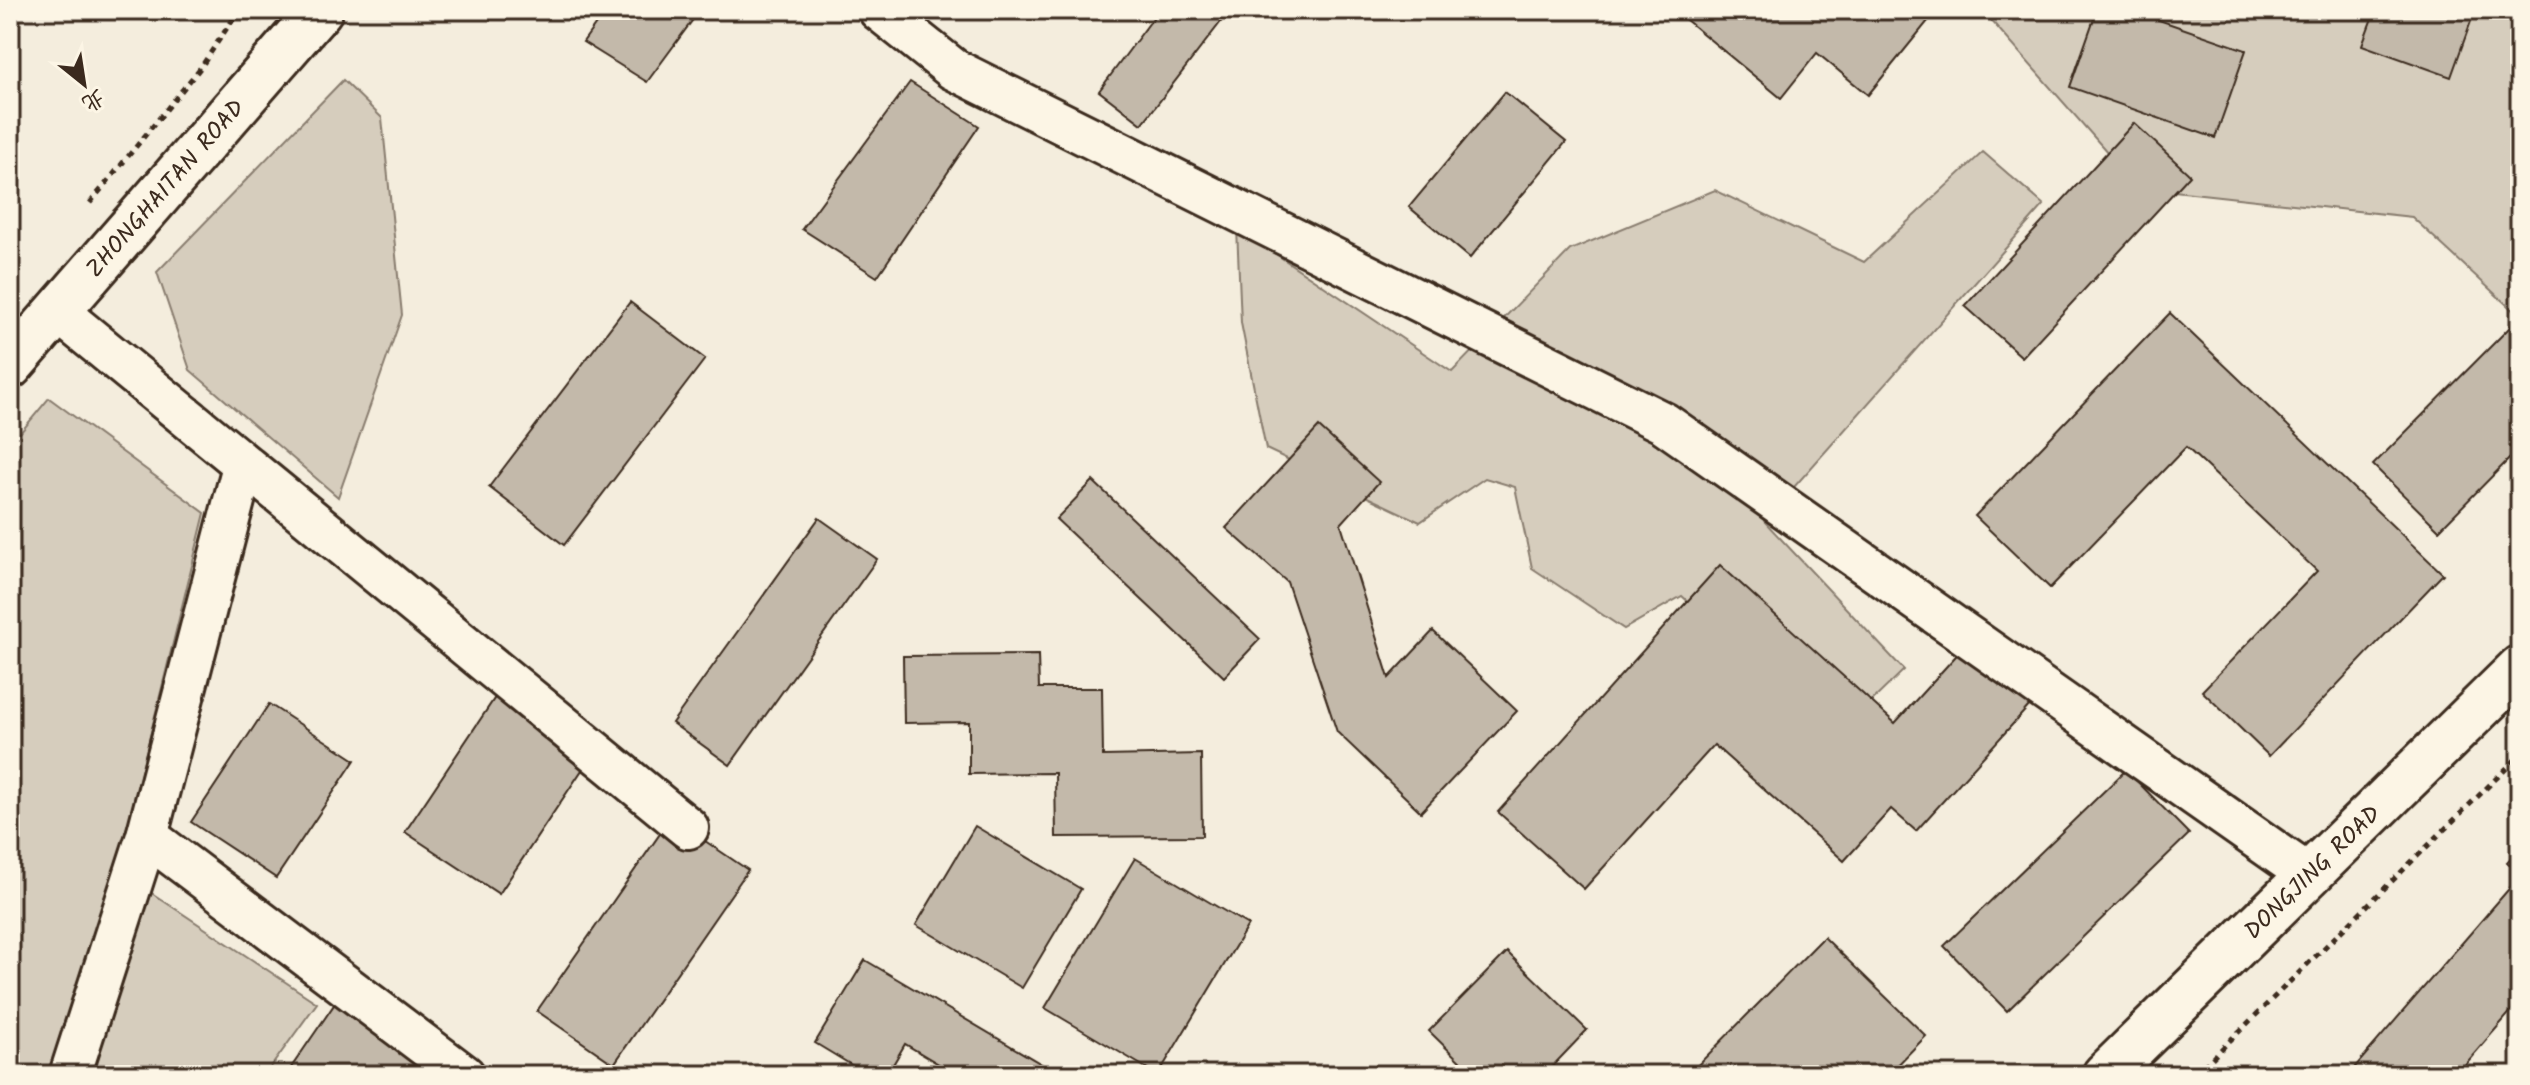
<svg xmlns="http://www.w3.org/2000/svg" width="2530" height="1085" font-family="Kalam,'LXGW WenKai TC',sans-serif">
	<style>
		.green { fill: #d6cdbd; stroke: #887c6e; stroke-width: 2 }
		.building { fill: #c3b9aa; stroke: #3b2a1e; stroke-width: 2 }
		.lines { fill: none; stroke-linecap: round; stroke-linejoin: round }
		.minor-casing { stroke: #3b2a1e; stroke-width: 46 }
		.secondary-casing { stroke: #3b2a1e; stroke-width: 50 }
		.path { stroke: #3b2a1e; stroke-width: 5; stroke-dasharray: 6 6; stroke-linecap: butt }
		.minor { stroke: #fcf5e5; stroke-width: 40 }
		.secondary { stroke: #fcf5e5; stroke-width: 44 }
		.labels { text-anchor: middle; stroke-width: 6; stroke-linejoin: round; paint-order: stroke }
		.street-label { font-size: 24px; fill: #3b2a1e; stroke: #fcf5e5 }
	</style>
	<rect width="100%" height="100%" fill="#f4eddd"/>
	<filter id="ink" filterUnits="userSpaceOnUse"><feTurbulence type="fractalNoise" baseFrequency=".0125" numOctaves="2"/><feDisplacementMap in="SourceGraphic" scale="16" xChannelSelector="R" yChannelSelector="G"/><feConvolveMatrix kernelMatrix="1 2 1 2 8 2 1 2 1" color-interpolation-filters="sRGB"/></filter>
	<g filter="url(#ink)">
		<g class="green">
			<path d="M1982,10H2520V317L2412,217L2138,187Z"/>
			<path d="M343,80L382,118L402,315L338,497L190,370L157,272Z"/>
			<path d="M1983,152L2044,205L1764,521L1904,670L1837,735L1682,596L1624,629L1532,568L1515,487L1485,478L1420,522L1266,449L1241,323L1237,228L1452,372L1570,250L1715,190L1864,262Z"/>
			<path d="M49,398L205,513L117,870L317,1003L265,1075H10V445Z"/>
		</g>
		<g class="building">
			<path d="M606,10H700L647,82L583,42Z"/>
			<path d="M1151,10H1230L1142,124L1099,91L1156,14Z"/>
			<path d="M1674,10H1937L1868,95L1817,53L1781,98Z"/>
			<path d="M2097,10H2130L2246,50L2215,138L2070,87Z"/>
			<path d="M2375,10H2475L2451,77L2362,45Z"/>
			<path d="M910,82L979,126L877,277L802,229Z"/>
			<path d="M1505,92L1566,142L1470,258L1409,207Z"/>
			<path d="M2134,123L2190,175L2022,357L1965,306Z"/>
			<path d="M630,302L705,359L564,545L489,487Z"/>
			<path d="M2170,313L2443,574L2269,756L2202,691L2317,571L2186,447L2050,588L1975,516Z"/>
			<path d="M2520,317V448L2439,530L2373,465Z"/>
			<path d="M1319,427L1379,482L1341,524L1389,678L1433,631L1517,711L1421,812L1337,732L1287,582L1226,528Z"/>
			<path d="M1093,481L1260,639L1224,677L1056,519Z"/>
			<path d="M819,518L877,559L730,765L672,723Z"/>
			<path d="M1720,565L1895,723L1964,647L2030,705L1916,831L1891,809L1844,861L1714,745L1584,889L1498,812Z"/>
			<path d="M1038,655L1039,688H1102L1103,756L1201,754L1202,836L1056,837L1055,773L969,774V722L904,723L903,656Z"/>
			<path d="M496,696L590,758L499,894L405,832Z"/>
			<path d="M269,704L355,760L276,878L191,822Z"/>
			<path d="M2126,770L2189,834L2007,1011L1944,946Z"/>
			<path d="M671,818L748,870L614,1064L537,1011Z"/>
			<path d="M975,826L1081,889L1022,988L916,925Z"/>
			<path d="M2520,848V874L2507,862Z"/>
			<path d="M1135,858L1248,925L1158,1075L1045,1008Z"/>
			<path d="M2520,876V1001L2456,1075H2348Z"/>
			<path d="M1824,937L1926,1036L1888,1075H1688Z"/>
			<path d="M1507,952L1587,1030L1544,1075H1474L1429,1031Z"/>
			<path d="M865,960L1060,1075H957L905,1044L887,1075H868L815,1043Z"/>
			<path d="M338,999L422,1056L409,1075H286Z"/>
		</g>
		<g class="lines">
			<defs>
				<g id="minor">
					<path d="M879,10L953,69L1664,423L2310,876"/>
					<path d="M57,311L688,828"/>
					<path d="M147,836L464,1075"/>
					<path d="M70,1075L147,836L243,466"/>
				</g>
				<g id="secondary">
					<path id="s1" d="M10,366L320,10"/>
					<path id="s2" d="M2105,1075L2520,668"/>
				</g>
			</defs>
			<use href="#minor" class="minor-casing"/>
			<use href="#secondary" class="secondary-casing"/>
			<g class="path">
				<path d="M90,203L201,67L239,10"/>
				<path d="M2195,1075L2520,755"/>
			</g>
			<use href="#minor" class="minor"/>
			<use href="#secondary" class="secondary"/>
		</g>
	</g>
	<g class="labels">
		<g class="street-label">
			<text dy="8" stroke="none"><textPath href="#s1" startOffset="236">ZHONGHAITAN ROAD</textPath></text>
			<text dy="8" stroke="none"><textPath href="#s2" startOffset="290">DONGJING ROAD</textPath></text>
		</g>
	</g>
	<rect width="2530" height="1085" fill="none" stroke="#fcf5e5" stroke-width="40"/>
	<rect x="20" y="20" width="2490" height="1045" fill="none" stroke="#3b2a1e" stroke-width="3" filter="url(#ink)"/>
	<g transform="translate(84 84) rotate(150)" stroke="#fcf5e5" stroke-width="6" paint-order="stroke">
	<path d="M0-6L14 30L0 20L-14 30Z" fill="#3b2a1e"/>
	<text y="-12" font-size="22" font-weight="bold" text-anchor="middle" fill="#3b2a1e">北</text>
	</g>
</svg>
